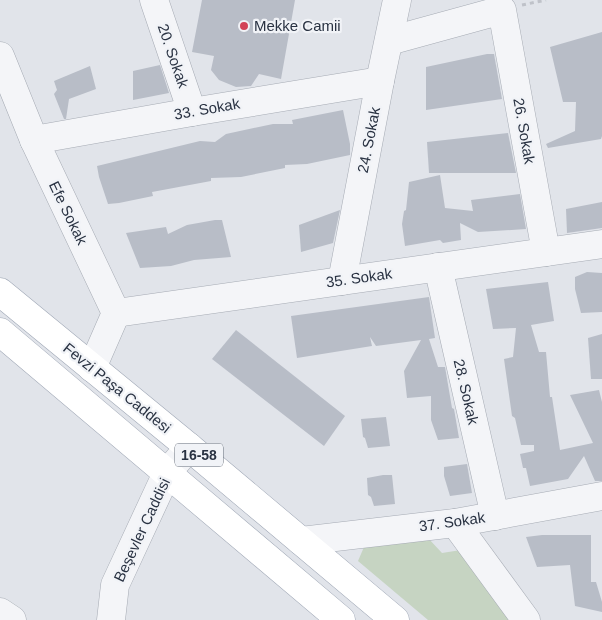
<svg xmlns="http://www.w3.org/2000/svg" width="602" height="620" font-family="Arial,sans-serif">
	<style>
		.green { fill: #c6d4c2 }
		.building { fill: #b8bdc7 }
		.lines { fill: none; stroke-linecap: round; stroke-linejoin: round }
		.minor-casing { stroke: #a6abb4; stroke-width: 29 }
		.major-casing { stroke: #a0a8b6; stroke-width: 29 }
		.path { stroke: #bfc2c9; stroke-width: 3; stroke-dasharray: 4 4; stroke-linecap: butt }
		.minor { stroke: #f4f5f8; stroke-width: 28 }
		.major { stroke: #fff; stroke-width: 28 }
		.poi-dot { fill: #d24357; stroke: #f1f3f7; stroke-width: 2 }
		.labels { text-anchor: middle; stroke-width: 4.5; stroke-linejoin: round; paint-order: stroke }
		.shield { fill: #f1f3f7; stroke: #656c78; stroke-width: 1 }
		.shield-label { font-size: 14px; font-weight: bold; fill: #293242 }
		.poi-label { font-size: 15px; fill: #293242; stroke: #f1f3f7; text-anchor: start }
		.street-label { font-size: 15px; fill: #293242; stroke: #f1f3f7 }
	</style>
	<rect width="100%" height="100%" fill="#e1e4ea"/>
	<path class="green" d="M428,538L442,553L461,550L516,620H428L358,561L364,547Z"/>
	<g class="building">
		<path d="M202,0H295L281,79L259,74L251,86L236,87L219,80L211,70L214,56L192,52Z"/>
		<path d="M602,32V136L601,139L548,148L546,144L575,131L576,102H563L550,47Z"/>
		<path d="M487,54H494L502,99L426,110V67Z"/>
		<path d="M160,65L169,93L133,100V71Z"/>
		<path d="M90,66L96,89L69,99L66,119H64L54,94L57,90L54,81Z"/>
		<path d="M343,110L350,144V155L307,164L285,165V168L241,177L211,178V181L152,192L153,196L119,203L108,204L99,177L97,166L200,141L215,142L226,134L273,124H293L292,120Z"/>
		<path d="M508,133L516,173H429L427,142Z"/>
		<path d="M440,175L445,208L473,211L471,200L520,194L526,229L478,232L460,223L461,240L443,243L440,240L405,246L402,224L404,211L406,210L409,182Z"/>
		<path d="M602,202V228L567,233L566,209Z"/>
		<path d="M340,210L333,243L301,252L299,225Z"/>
		<path d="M215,220H222L231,257L194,260L171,266L140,268L126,233L166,227L168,234L187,225Z"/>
		<path d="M587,272L602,273V312L581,313L575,289V277Z"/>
		<path d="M548,282L554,321L531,325L539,352H546L550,397H552L560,450L593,443L570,395L599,390L602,402V481H595L584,456L568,479L530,486L526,468H523L520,454L534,451V445H521L515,418L512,416L504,359L513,357L516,328L493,329L486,289Z"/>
		<path d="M429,297L435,338L429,339L438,367H445L452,408L454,409L459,438L438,440L431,420V396L407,398L404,371L421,340L376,346L370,337L372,346L297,358L291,316Z"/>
		<path d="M236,330L345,416L324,446L212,359Z"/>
		<path d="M602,334V379H591L588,338Z"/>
		<path d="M386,417L390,446L368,448L365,438L363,437L361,419Z"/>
		<path d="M467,464L472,493L450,496L444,476V467Z"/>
		<path d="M383,475H392L395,504L374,506L371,497L368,495L367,478Z"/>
		<path d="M542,535H591V582H596L602,602V612L575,606L570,565L537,567L526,537Z"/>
	</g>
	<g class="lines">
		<defs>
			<g id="minor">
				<path d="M154,0L192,112"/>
				<path d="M389,41L502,10L546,252"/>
				<path d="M0,56L34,140L116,313L92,368"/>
				<path d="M34,140L192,112L380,81"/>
				<path d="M438,267L495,516"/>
				<path d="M342,281L380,81L397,0"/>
				<path d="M116,313L602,244"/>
				<path d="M455,523L526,620"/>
				<path d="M301,541L455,523L602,496"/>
				<path d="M0,612L12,620"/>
				<path d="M111,620L115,585L167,473L189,447"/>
			</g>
			<g id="major">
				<path d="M0,292L189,447L395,620"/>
				<path d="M0,332L341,620"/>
			</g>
		</defs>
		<use href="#minor" class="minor-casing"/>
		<use href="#major" class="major-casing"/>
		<path class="path" d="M522,5L546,0"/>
		<use href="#minor" class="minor"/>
		<use href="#major" class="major"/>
	</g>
	<circle class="poi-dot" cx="244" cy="26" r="5"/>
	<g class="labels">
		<rect class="shield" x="175" y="443.5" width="48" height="23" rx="4"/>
		<g class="shield-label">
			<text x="199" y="460">16-58</text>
		</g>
		<g class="poi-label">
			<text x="254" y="31">Mekke Camii</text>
		</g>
		<g class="street-label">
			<text transform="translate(173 56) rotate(71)" y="5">20. Sokak</text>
			<text transform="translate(207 109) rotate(-10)" y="5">33. Sokak</text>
			<text transform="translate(524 131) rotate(80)" y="5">26. Sokak</text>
			<text transform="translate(369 140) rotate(-79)" y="5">24. Sokak</text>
			<text transform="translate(68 213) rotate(64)" y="5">Efe Sokak</text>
			<text transform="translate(359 278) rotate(-8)" y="5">35. Sokak</text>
			<text transform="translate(117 388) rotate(39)" y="5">Fevzi Paşa Caddesi</text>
			<text transform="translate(466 392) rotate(77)" y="5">28. Sokak</text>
			<text transform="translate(452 522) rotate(-8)" y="5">37. Sokak</text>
			<text transform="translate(142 530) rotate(-65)" y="5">Beşevler Caddisi</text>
		</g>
	</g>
</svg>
